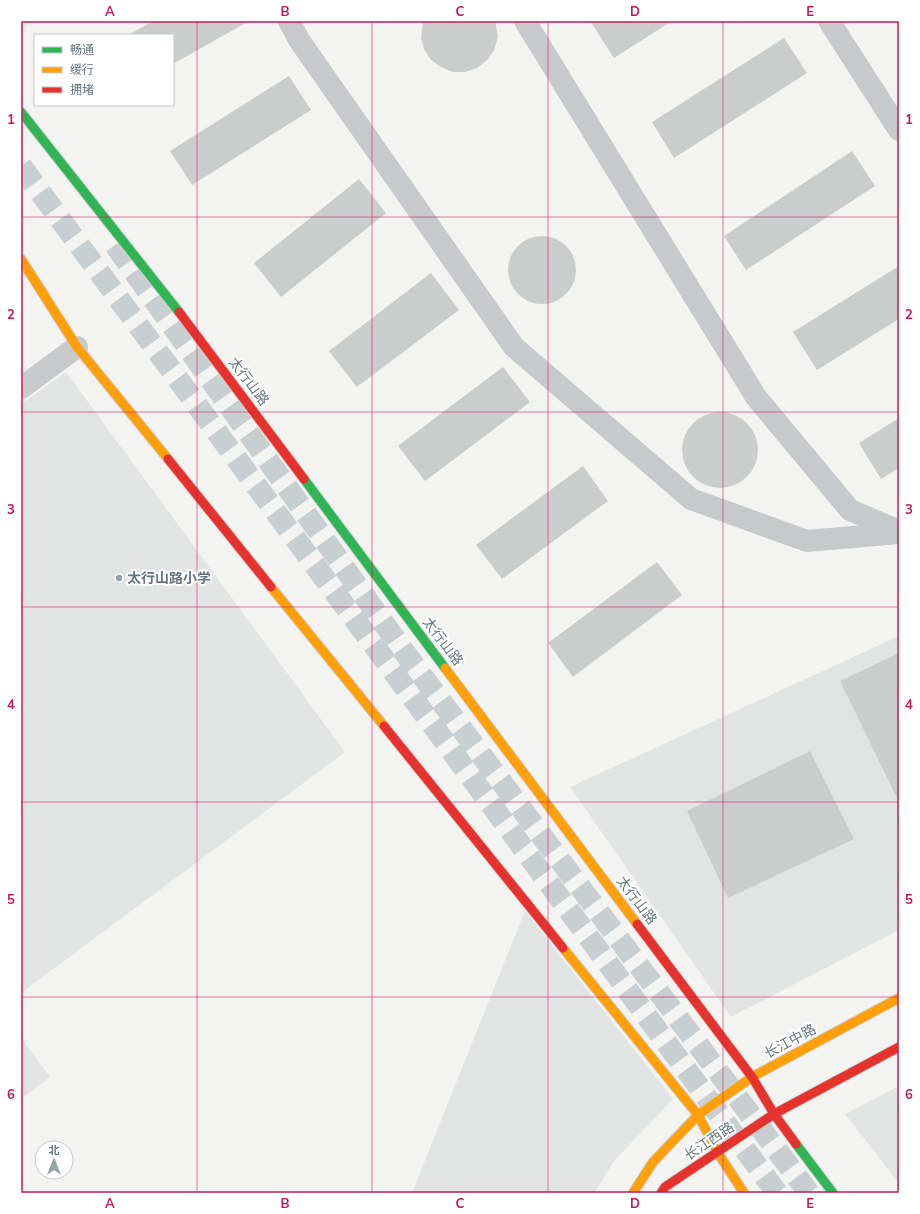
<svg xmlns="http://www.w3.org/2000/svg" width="920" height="1214" font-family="Mulish,'Noto Sans SC',sans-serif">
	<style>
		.built { fill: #e2e4e3 }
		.building { fill: #cbcccc }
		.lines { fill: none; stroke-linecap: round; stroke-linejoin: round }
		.primary-tunnel { stroke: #c9ced0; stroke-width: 22; stroke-dasharray: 22 11; stroke-linecap: butt }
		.fast-casing { stroke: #cfd0d0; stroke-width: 11 }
		.slow-casing { stroke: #cfd0d0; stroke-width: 11 }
		.jam-casing { stroke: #cfd0d0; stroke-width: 11 }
		.street { stroke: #c8c9ca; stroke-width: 22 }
		.fast { stroke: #30b455; stroke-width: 9 }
		.slow { stroke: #ff9f0a; stroke-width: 9 }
		.jam { stroke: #e5322d; stroke-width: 9 }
		.grid { fill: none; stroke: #c2185b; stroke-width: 1; stroke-opacity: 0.55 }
		.poi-dot { fill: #97a2a7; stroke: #fff; stroke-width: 1.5 }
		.labels { text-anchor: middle; stroke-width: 4; stroke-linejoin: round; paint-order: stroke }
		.street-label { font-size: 14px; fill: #66777f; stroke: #fff }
		.poi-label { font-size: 14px; font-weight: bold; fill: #66777f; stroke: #fff; text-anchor: start }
		.neatline { fill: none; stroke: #c2185b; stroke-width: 1.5 }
		.grid-label { font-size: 13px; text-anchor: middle; font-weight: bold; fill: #c2185b }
	</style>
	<rect width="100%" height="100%" fill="#f3f3f2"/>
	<g class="built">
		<path d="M66,372L345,752L21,993V404Z"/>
		<path d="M899,636V930L731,1017L570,787Z"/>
		<path d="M525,911L673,1099L615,1160L594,1193H412Z"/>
		<path d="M21,1038L50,1077L21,1099Z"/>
		<path d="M899,1086V1183L845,1114Z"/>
	</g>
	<g class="building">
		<path d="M153,21H249L173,64V35H128Z"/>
		<path d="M423,21H495L498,37L494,50L487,60L477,68L465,72H453L441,67L431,60L424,49L421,38Z"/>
		<path d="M590,21H672L614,58Z"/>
		<path d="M784,38L807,73L674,158L652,122Z"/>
		<path d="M289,76L311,110L192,185L170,151Z"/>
		<path d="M852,151L875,186L746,270L724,236Z"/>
		<path d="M359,179L386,213L281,297L254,263Z"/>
		<circle cx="542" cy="270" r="34"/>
		<path d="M899,266V319L817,370L793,332Z"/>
		<path d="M431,273L459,310L357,387L329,351Z"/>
		<path d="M503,367L530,402L425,481L398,446Z"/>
		<circle cx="720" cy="450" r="38"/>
		<path d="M899,418V468L881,479L859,443Z"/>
		<path d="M583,466L608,501L502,579L476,545Z"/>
		<path d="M657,562L682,595L573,677L548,643Z"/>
		<path d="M899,653V802L840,681Z"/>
		<path d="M810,751L854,839L728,898L687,811Z"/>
	</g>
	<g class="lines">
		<g class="primary-tunnel">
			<path d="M21,166L777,1193"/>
			<path d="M115,245L402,649L809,1193"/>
		</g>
		<defs>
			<g id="fast">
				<path d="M21,112L179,312"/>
				<path d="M304,479L445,668"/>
				<path d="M796,1144L833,1193"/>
			</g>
			<g id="slow">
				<path d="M21,259L77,347L168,459"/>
				<path d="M271,587L384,726"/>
				<path d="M445,668L637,924"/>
				<path d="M563,948L698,1115L718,1153L744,1193"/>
				<path d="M633,1193L653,1162L698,1115L752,1077L899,998"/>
			</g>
			<g id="jam">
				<path d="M179,312L304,479"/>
				<path d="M168,459L271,587"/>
				<path d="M384,726L563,948"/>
				<path d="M637,924L752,1077L774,1114L796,1144"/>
				<path d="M661,1193L665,1187L774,1114L899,1047"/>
			</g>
		</defs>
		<use href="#fast" class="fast-casing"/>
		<use href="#slow" class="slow-casing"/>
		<use href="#jam" class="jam-casing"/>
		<g class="street">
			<path d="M289,21L299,40L514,347L691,499L807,541L899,533"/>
			<path d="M525,21L756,397L850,510L899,531"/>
			<path d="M829,21L899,130"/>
			<path d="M21,388L77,347"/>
		</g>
		<use href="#fast" class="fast"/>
		<use href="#slow" class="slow"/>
		<use href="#jam" class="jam"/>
	</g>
	<path class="grid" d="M197,21V1193M372,21V1193M548,21V1193M723,21V1193M21,217H899M21,412H899M21,607H899M21,802H899M21,997H899"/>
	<circle class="poi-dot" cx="119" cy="578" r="4"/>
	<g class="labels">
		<g class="street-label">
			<text transform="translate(249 381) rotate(53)" y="5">太行山路</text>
			<text transform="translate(443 641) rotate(53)" y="5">太行山路</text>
			<text transform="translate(637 900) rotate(53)" y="5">太行山路</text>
			<text transform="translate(790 1041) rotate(-28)" y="5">长江中路</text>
			<text transform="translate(709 1141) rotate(-34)" y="5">长江西路</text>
		</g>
		<g class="poi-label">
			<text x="127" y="583">太行山路小学</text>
		</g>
	</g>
	<rect width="920" height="1214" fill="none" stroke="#ffffff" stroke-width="44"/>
	<rect x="34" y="34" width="140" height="72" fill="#ffffff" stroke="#c2c9cc"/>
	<rect x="42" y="47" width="20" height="6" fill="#30b455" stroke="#c2c9cc"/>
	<text x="70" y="54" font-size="12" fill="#66777f">畅通</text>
	<rect x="42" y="67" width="20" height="6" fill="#ff9f0a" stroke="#c2c9cc"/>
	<text x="70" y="74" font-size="12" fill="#66777f">缓行</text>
	<rect x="42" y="87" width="20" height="6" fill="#e5322d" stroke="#c2c9cc"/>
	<text x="70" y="94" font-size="12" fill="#66777f">拥堵</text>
	<g transform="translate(54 1160)"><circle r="19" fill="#ffffff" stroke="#c2c9cc"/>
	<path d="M0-3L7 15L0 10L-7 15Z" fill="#97a2a7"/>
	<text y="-6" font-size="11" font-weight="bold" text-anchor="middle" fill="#66777f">北</text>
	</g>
	<rect x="22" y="22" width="876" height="1170" class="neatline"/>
	<g class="grid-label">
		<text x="110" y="16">A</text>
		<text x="285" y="16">B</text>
		<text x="460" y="16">C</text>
		<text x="635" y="16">D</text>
		<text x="810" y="16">E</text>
		<text x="11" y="124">1</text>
		<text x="909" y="124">1</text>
		<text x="11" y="319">2</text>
		<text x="909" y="319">2</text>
		<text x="11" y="514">3</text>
		<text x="909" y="514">3</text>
		<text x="11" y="709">4</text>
		<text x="909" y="709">4</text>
		<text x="11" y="904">5</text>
		<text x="909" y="904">5</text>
		<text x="11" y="1099">6</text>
		<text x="909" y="1099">6</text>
		<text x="110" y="1208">A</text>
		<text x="285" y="1208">B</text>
		<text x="460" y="1208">C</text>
		<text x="635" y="1208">D</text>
		<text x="810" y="1208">E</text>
	</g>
</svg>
